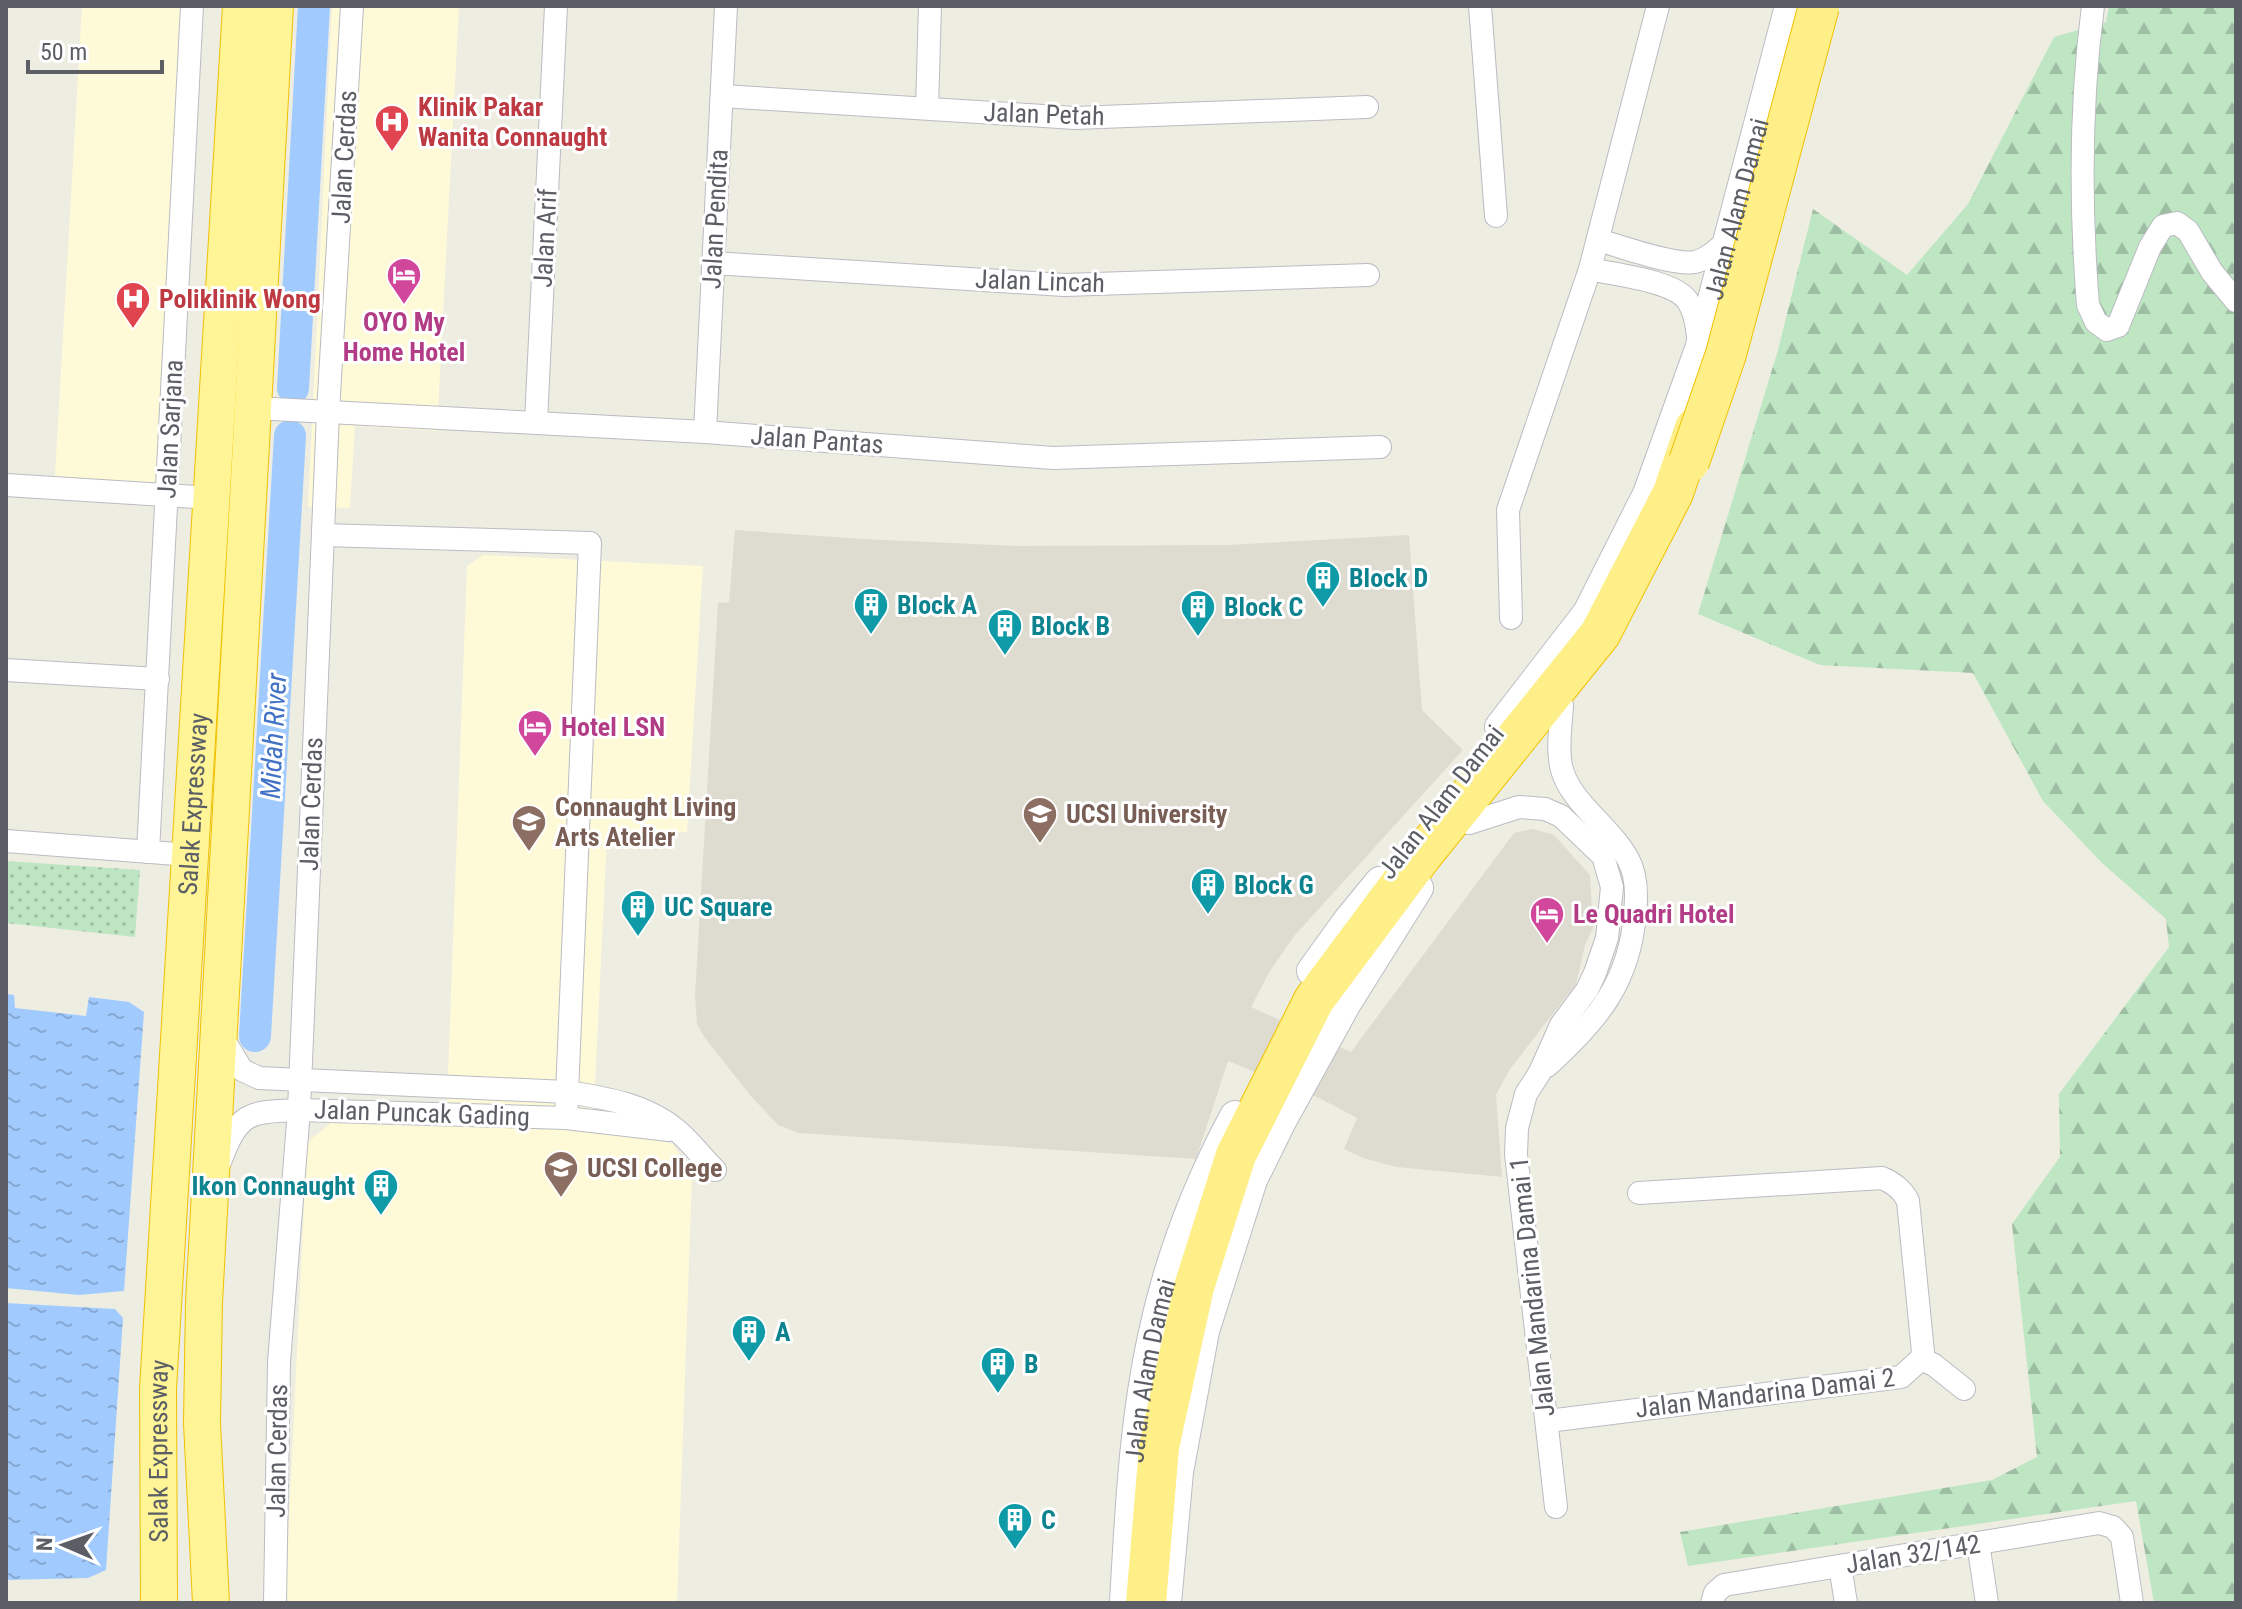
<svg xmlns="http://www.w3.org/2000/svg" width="2242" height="1609" font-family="'Roboto Condensed',sans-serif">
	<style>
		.commercial { fill: #fefad7 }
		.education { fill: #dedcd1 }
		.forest { fill: url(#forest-firs) }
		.park { fill: url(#park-dots) }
		.water { fill: url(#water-ripples) }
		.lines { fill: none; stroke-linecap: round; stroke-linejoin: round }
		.river { stroke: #a1cbff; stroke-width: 32 }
		.minor-casing { stroke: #babcc2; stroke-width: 24 }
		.secondary-casing { stroke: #bbbdc4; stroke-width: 32 }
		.trunk-casing { stroke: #f0c100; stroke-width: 38 }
		.motorway-casing { stroke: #f0c100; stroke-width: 42 }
		.minor { stroke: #fff; stroke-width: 22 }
		.secondary { stroke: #fff; stroke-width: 30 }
		.trunk { stroke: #fff597; stroke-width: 36 }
		.motorway { stroke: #ffef88; stroke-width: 40 }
		.motorway-bridge-casing { stroke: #f0c100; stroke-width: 42; stroke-linecap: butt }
		.motorway-bridge { stroke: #ffef88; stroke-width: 40 }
		.labels { text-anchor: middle; stroke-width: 6; stroke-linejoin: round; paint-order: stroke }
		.health-label { font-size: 26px; font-weight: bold; fill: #be3a42; stroke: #fff; text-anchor: start }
		.street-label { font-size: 26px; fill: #5b5e64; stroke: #fff }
		.hotel-label { font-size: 26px; font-weight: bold; fill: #b23c85; stroke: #fff; text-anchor: start }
		.culture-label { font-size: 26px; font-weight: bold; fill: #0d838f; stroke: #fff; text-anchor: start }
		.education-label { font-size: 26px; font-weight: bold; fill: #785e54; stroke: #fff; text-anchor: start }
		.water-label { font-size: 28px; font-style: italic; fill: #4172c5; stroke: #fff }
	</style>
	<defs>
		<pattern id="forest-firs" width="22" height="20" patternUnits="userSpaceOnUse" patternTransform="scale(2)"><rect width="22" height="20" fill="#bee6c3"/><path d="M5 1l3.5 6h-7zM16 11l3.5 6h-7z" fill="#9dbea2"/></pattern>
		<pattern id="park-dots" width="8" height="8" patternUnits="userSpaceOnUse" patternTransform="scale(2)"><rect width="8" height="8" fill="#bee6c3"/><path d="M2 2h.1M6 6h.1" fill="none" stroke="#9dbea2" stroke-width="1.8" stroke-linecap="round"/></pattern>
		<pattern id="water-ripples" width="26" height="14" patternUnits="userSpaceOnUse" patternTransform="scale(2)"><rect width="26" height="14" fill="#a1cbff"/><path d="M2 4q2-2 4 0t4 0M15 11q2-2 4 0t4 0" fill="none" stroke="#86a8d2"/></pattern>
	</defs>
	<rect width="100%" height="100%" fill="#eeede2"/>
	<g class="commercial">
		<path d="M82,6H193L171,502L54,492Z"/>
		<path d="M332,6H459L437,431L355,426L350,508L308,507Z"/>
		<path d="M483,555L703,566L687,832L607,836L593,1126L673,1144L692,1177L677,1603H285L307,1142L331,1123L446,1127L467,566Z"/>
	</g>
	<path class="education" d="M735,530L862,539L1019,546L1229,545L1409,535L1422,710L1463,750L1295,935L1270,971L1251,1007L1351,1052L1514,833L1533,829L1554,835L1590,875L1593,928L1585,945L1576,984L1510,1069L1496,1095L1502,1177L1397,1167L1363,1158L1344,1149L1357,1118L1321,1099L1228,1061L1196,1159L799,1133L778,1125L750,1095L705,1038L697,1024L695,996L718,603L729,602Z"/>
	<path class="forest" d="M2109,6H2236V1603H2154L2136,1501L1688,1566L1680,1532L1992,1480L2037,1457L2012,1224L2060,1157L2059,1094L2169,947L2166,919L2102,863L2043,801L1973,673L1820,665L1698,614L1778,350L1813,209L1907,275L1968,204L2054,37L2106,22Z"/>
	<path class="park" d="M6,861L140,870L135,937L6,923Z"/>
	<g class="water">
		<path d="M6,994L14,995L15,1008L86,1016L89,997L129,1002L144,1012L124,1291L79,1295L6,1288Z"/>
		<path d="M6,1303L115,1309L123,1318L106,1570L88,1578L6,1580Z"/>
	</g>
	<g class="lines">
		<g class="river">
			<path d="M293,388L314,6"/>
			<path d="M255,1036L290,436"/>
		</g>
		<defs>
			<g id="minor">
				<path d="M1480,6L1496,216"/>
				<path d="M2093,6C2080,105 2080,205 2088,305L2096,322L2107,330L2118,326L2150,247L2163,226L2177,223L2188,231L2212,272L2236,301"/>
				<path d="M722,96L1075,118L1367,107"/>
				<path d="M927,108L930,6"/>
				<path d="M1598,240C1620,246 1674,266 1695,262C1707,259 1717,250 1726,242"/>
				<path d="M713,263L1064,285L1368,275"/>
				<path d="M1590,269C1615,275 1672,280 1687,300C1696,313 1697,329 1699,344"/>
				<path d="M254,408L705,432L1053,458L1380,447"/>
				<path d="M536,422L556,6"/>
				<path d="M705,432L726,6"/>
				<path d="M6,485L212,498"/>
				<path d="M323,535L590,543L566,1118"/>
				<path d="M1511,618L1508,510L1590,269L1658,6"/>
				<path d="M6,670L158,679"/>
				<path d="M1469,823L1519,807L1545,809L1561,816L1603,856L1612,887L1607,938L1595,973L1587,990L1561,1025L1540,1072L1526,1094L1517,1128L1516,1154L1556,1507"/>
				<path d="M6,841L190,855"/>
				<path d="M148,852L192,6"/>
				<path d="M222,1037L242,1070L259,1078L567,1092C607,1098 649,1105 680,1133C692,1144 703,1158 715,1170"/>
				<path d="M1547,1066C1597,1021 1630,982 1635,913C1637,895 1637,875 1628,859C1611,827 1568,801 1561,766C1557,746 1561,725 1562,705"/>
				<path d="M220,1162C239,1112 247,1112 299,1110L566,1118L669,1130"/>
				<path d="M1921,1359L1934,1365L1964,1389"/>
				<path d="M1548,1421L1901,1377L1921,1359L1923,1352L1908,1201C1903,1190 1892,1182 1882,1178L1639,1193"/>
				<path d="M1978,1543L1987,1603"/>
				<path d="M1840,1566L1846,1603"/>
				<path d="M275,1603L279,1362L299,1110L328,412L352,6"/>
				<path d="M1712,1603L1715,1593L1724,1585L2099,1523L2113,1527L2122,1537L2132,1603"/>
			</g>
			<g id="secondary">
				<path id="s1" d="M1500,727L1588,613L1648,494L1700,349L1790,6"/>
				<path d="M1312,971L1348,921L1380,882"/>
				<path id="s2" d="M1125,1603C1130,1514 1134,1425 1153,1337C1169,1260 1198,1185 1235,1116"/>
				<path d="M1166,1603L1178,1472L1204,1331L1252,1180L1281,1121L1346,1003L1418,888"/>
			</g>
			<g id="trunk">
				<path id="s3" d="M159,1603L158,1389L241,6"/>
				<path d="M211,1603L202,1423L204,1302L275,6"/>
			</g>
			<path id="motorway" d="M1146,1603L1159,1447L1194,1287L1236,1155L1314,1000L1422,855L1600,634L1673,493L1695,428"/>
		</defs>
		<use href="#minor" class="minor-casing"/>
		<use href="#secondary" class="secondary-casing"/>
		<use href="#trunk" class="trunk-casing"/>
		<use href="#motorway" class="motorway-casing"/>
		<use href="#minor" class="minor"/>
		<use href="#secondary" class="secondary"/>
		<use href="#trunk" class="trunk"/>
		<use href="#motorway" class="motorway"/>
		<defs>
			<path id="motorway-bridge" d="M1689,462L1726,354L1819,6"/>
		</defs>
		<use href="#motorway-bridge" class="motorway-bridge-casing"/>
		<use href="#motorway-bridge" class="motorway-bridge"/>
	</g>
	<defs>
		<symbol id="hospital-pin" viewBox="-11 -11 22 30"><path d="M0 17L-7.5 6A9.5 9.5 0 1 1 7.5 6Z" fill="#e0444e" stroke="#fff"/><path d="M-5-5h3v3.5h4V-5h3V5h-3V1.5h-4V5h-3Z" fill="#fff"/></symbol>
		<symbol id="hotel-pin" viewBox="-11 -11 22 30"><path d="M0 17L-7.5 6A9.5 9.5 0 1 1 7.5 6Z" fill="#d1479c" stroke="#fff"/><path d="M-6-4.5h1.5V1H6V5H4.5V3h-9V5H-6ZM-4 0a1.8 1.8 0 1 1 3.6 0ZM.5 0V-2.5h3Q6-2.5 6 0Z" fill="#fff"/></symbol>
		<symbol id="building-pin" viewBox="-11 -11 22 30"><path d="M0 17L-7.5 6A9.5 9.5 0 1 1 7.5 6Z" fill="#0f9aa8" stroke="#fff"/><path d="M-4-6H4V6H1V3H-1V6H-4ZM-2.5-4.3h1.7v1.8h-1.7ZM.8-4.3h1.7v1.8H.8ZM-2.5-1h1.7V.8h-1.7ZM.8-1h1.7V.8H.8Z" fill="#fff"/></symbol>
		<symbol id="university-pin" viewBox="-11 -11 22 30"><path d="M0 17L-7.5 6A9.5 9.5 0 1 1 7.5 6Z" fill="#8d6e63" stroke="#fff"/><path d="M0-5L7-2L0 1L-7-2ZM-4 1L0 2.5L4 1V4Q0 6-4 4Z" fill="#fff"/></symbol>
		<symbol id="school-pin" viewBox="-11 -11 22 30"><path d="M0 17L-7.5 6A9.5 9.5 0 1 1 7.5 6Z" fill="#8d6e63" stroke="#fff"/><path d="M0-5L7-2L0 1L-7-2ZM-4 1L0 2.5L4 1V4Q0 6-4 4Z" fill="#fff"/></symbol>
	</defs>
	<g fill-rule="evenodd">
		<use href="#hospital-pin" x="372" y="102" width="40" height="54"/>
		<use href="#hotel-pin" x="384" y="255" width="40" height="54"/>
		<use href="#hospital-pin" x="113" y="279" width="40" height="54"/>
		<use href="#building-pin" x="1303" y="558" width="40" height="54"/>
		<use href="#building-pin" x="851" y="585" width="40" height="54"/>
		<use href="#building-pin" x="1178" y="587" width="40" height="54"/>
		<use href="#building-pin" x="985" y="606" width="40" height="54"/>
		<use href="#hotel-pin" x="515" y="707" width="40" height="54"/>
		<use href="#university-pin" x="1020" y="794" width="40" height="54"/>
		<use href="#school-pin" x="509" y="802" width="40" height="54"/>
		<use href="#building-pin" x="1188" y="865" width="40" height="54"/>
		<use href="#building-pin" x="618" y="887" width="40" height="54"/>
		<use href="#hotel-pin" x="1527" y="894" width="40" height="54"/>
		<use href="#university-pin" x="541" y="1148" width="40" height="54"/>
		<use href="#building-pin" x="361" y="1166" width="40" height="54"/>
		<use href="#building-pin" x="729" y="1312" width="40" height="54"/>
		<use href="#building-pin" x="978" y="1344" width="40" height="54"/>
		<use href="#building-pin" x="995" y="1500" width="40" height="54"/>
	</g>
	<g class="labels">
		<g class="health-label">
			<text x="418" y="116">Klinik Pakar<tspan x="418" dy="30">Wanita Connaught</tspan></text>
			<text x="159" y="308">Poliklinik Wong</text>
		</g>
		<g class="street-label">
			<text transform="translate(1044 114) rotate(2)" y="9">Jalan Petah</text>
			<text transform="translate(344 157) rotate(-87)" y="9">Jalan Cerdas</text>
			<text dy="9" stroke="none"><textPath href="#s1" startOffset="576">Jalan Alam Damai</textPath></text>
			<text transform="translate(715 219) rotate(-87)" y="9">Jalan Pendita</text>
			<text transform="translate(545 238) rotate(-87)" y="9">Jalan Arif</text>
			<text transform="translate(1040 281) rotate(2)" y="9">Jalan Lincah</text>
			<text transform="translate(170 429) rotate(-87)" y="9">Jalan Sarjana</text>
			<text transform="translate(817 440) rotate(4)" y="9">Jalan Pantas</text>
			<text transform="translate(1441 802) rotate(-52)" y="9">Jalan Alam Damai</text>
			<text dy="9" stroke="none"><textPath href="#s3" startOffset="800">Salak Expressway</textPath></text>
			<text transform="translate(311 804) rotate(-88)" y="9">Jalan Cerdas</text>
			<text transform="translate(422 1113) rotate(2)" y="9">Jalan Puncak Gading</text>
			<text transform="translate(1532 1287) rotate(-96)" y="9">Jalan Mandarina Damai 1</text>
			<text dy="9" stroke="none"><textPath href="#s2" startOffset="234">Jalan Alam Damai</textPath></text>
			<text transform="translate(1765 1393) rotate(-7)" y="9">Jalan Mandarina Damai 2</text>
			<text dy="9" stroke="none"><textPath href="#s3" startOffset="152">Salak Expressway</textPath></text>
			<text transform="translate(277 1451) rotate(-89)" y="9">Jalan Cerdas</text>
			<text transform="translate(1913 1554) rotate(-9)" y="9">Jalan 32/142</text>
		</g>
		<g class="hotel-label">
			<text x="404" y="331" text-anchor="middle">OYO My<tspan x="404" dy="30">Home Hotel</tspan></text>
			<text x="561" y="736">Hotel LSN</text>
			<text x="1573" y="923">Le Quadri Hotel</text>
		</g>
		<g class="culture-label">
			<text x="1349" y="587">Block D</text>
			<text x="897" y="614">Block A</text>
			<text x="1224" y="616">Block C</text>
			<text x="1031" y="635">Block B</text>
			<text x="1234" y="894">Block G</text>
			<text x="664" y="916">UC Square</text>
			<text x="355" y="1195" text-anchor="end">Ikon Connaught</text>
			<text x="775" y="1341">A</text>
			<text x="1024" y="1373">B</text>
			<text x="1041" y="1529">C</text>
		</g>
		<g class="education-label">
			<text x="555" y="816">Connaught Living<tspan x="555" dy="30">Arts Atelier</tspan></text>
			<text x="1066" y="823">UCSI University</text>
			<text x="587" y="1177">UCSI College</text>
		</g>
		<g class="water-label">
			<text transform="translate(273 736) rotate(-87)" y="10">Midah River</text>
		</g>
	</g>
	<rect width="2242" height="1609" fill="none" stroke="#5b5e64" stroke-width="16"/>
	<g transform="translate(64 1545) rotate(272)" stroke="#ffffff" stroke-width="6" paint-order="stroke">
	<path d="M0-6L14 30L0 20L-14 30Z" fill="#5b5e64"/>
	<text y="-12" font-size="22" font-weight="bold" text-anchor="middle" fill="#5b5e64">N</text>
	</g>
	<path d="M28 60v12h134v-12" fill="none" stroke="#5b5e64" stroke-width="4"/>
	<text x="40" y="60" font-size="24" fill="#5b5e64" stroke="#ffffff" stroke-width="6" paint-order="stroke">50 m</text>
</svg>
